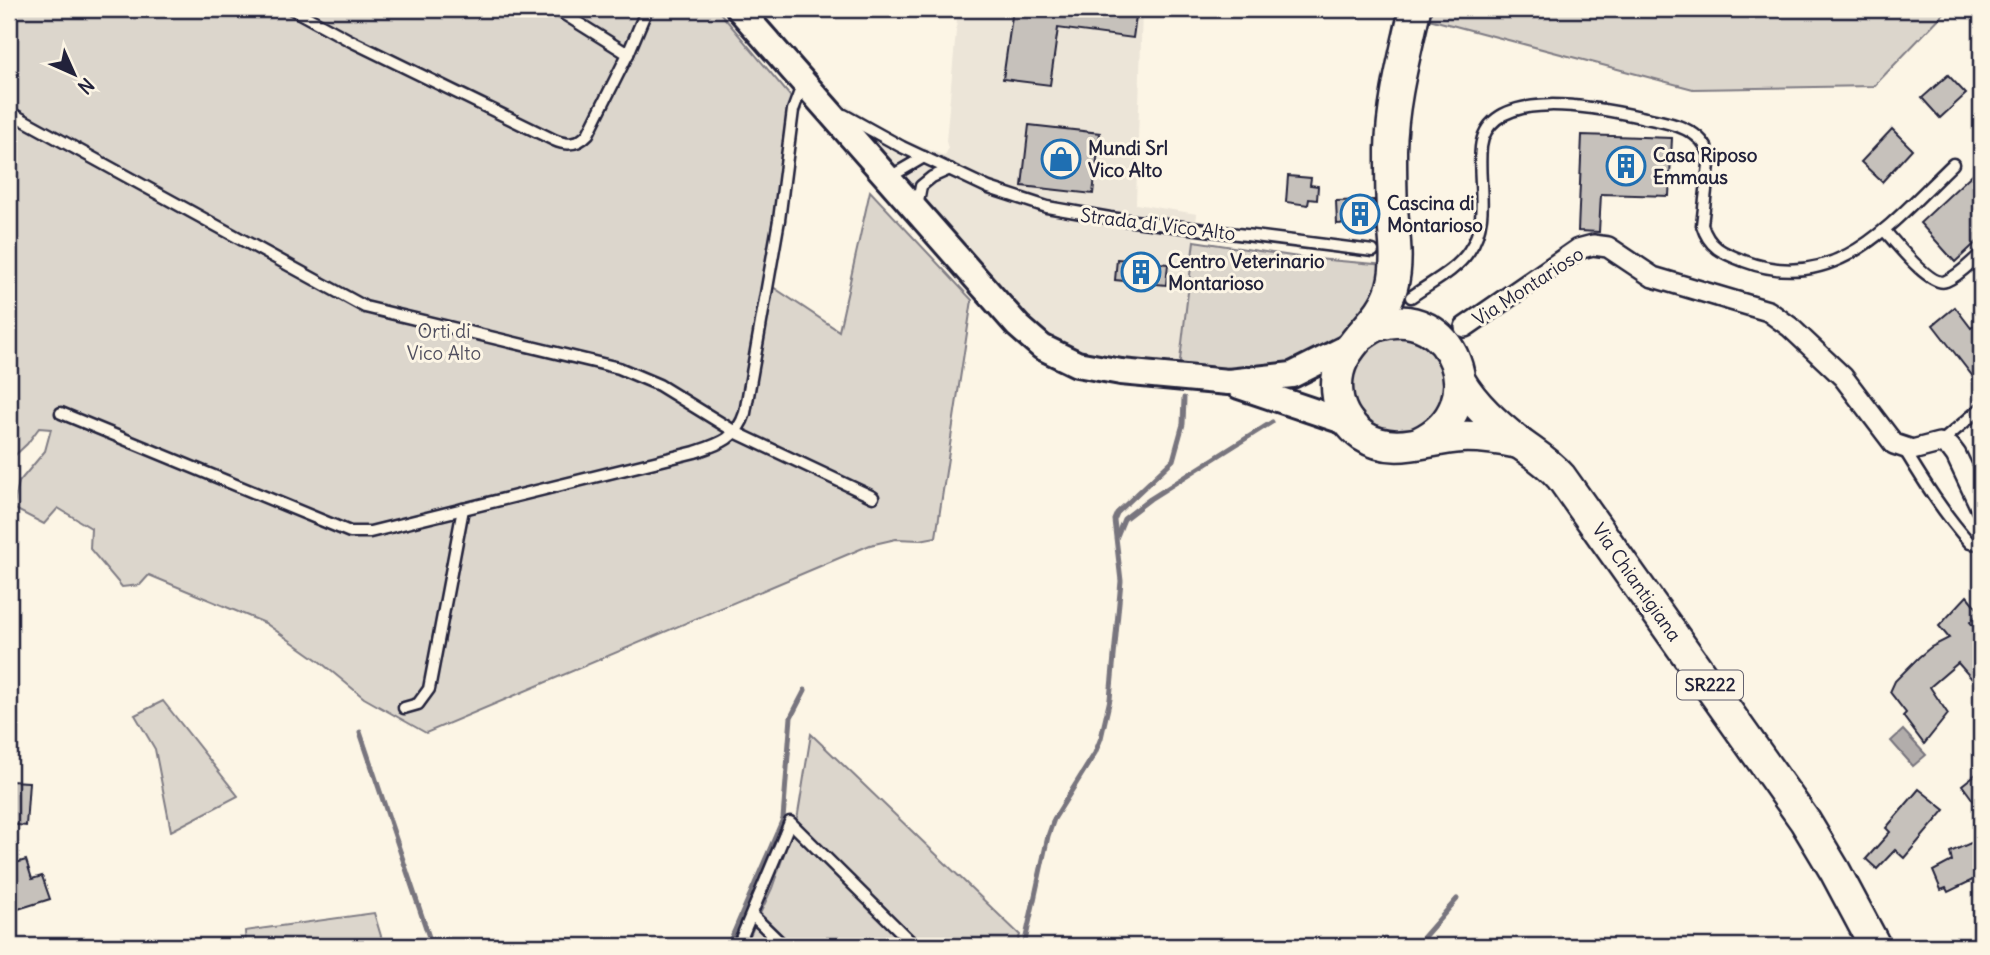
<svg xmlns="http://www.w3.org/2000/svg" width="1990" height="955" font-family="Delius,sans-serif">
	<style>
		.built { fill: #ece5d8 }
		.green { fill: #dcd6cc; stroke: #7f7c84; stroke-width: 2 }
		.water { fill: #b2adab; stroke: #78757e; stroke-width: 2 }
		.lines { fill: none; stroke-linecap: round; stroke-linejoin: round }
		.stream { stroke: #78757e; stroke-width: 5 }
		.building { fill: #c6c1bb; stroke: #22223b; stroke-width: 2 }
		.service-casing { stroke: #22223b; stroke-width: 15 }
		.minor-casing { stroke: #22223b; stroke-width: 24 }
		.tertiary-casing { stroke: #22223b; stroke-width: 30 }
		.primary-casing { stroke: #22223b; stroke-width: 35 }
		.service { stroke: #fcf5e5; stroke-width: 10 }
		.minor { stroke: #fcf5e5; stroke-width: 19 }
		.tertiary { stroke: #fcf5e5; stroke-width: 24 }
		.primary { stroke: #fcf5e5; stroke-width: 30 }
		.labels { text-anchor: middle; stroke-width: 6; stroke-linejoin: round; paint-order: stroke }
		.shield { fill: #fcf5e5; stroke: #63616e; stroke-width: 2 }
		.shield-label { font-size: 18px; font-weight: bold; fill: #22223b }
		.poi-label { font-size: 19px; font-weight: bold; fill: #22223b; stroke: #fcf5e5; text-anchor: start }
		.street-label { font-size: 19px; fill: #22223b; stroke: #fcf5e5 }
		.park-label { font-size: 19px; fill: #504f5f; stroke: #fcf5e5 }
	</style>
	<rect width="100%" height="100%" fill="#fcf5e5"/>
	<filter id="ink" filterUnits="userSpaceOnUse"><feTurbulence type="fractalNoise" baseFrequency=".0143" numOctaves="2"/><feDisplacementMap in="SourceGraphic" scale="14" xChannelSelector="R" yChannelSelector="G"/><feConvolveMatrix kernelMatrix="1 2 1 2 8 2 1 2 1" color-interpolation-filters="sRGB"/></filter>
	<g filter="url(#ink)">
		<path class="built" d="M958,9H1142L1136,204L1197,214L1179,369L1082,356L1037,331L822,89L888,133L945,156L948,149L946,141Z"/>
		<g class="green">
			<path d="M9,9H717L801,109L797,117L773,287L839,331L870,191L972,300L936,537L920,540L896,539L870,545L426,733L364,698L319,661L265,623L149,575L140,585L122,587L90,549L91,528L58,508L44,524L13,508L19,482L45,451L51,429L39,428L27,444L9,461Z"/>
			<path d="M1427,9H1948L1874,86L1693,89L1425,18Z"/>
			<path d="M1194,241L1305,258L1386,265L1382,288L1343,334L1318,357L1282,372L1179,369Z"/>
			<path d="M1417,336L1441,355L1448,397L1424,429L1384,434L1352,408L1351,363L1371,340Z"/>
			<path d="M163,701L238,796L171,831L155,749L135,715Z"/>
			<path d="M811,734L1020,935L1016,946H745L772,888L798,814Z"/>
			<path d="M374,913L384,946H246L245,931Z"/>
		</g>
		<path class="water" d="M1903,730L1926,755L1913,766L1891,741Z"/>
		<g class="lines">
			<g class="stream">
				<path d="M1117,536L1124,519L1150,499L1272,422"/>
				<path d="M360,732L432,946"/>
				<path d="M728,946L783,819L791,717L805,690"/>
				<path d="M1024,946L1048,836L1054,819L1095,753L1101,738L1110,699L1121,581L1114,520L1117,513L1173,460L1183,424L1184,398"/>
				<path d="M1416,946L1457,899"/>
			</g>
		</g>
		<g class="building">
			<path d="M1013,9H1137L1133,38L1058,28L1050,85L1003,79Z"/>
			<path d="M1948,75L1966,94L1940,118L1922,98Z"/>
			<path d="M1029,125L1100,133L1093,194L1022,186Z"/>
			<path d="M1892,129L1912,149L1882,182L1861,162Z"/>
			<path d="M1582,135L1672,138L1669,196L1601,194L1599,232L1578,231Z"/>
			<path d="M1981,166V238L1955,262L1920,223Z"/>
			<path d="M1288,176L1311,178L1310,185L1318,186L1317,200L1309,199L1308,205L1286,202Z"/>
			<path d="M1374,200L1377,231L1356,232V223L1337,224L1336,201Z"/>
			<path d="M1117,259L1168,264L1166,285L1115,280Z"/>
			<path d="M1955,307L1971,328L1981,320V387L1933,325Z"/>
			<path d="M1967,596L1980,612L1970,622L1981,635V667L1972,679L1958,663L1930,687L1948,714L1924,744L1903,716L1906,713L1890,692L1895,681L1919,657L1931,647L1949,638L1939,626Z"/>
			<path d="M1981,770V811L1962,785Z"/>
			<path d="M9,781L29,782L26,826L9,824Z"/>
			<path d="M1919,789L1945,810L1904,858L1895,850L1877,869L1866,859L1890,832L1886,828Z"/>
			<path d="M1973,842L1981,860L1979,877L1948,892L1946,888L1941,890L1933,871L1952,861L1950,852Z"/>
			<path d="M26,860L32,879L42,876L50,899L9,912V865Z"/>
		</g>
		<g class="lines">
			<defs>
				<g id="service">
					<path d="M292,9L351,41L554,140C567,146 578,145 588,134L628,54L647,9"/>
					<path d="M556,9L628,54"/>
					<path d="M9,112L365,307L619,368L659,385L737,433L873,497"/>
					<path d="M844,115L902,147L989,188L1047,207L1110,218L1373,251"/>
					<path d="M888,178L924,157"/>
					<path d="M917,207L921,186L932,177L950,169"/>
					<path d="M1884,230C1895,242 1931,288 1946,281C1959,276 1971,262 1981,254"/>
					<path d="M1411,297C1430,283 1455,272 1469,251C1491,219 1477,183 1481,147C1489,83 1604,109 1645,118C1670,123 1702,128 1710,156L1702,225C1709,248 1723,253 1744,261C1837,296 1893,221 1953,164"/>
					<path d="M61,413L350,532H370L695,452C719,444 737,439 745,413L779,220L793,110L803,83"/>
					<path d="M1940,443L1981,408"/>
					<path d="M1904,449C1924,482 1944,514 1970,543L1981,544"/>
					<path d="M404,708L418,704L429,689L463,509"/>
					<path d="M752,915L784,946"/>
					<path d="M738,946L790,822L915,946"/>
				</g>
				<path id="minor" d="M1465,327L1578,249L1593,245L1608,247L1653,277L1768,311L1790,327L1843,377L1894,444L1912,450L1939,443L1950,447L1956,455L1981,508"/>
				<g id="tertiary">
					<path d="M739,9L1018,326L1042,347L1077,364L1121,372L1228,382L1292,375L1348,347"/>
					<path d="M1239,386L1349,423"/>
				</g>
				<g id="primary">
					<path d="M1415,9C1405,55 1392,102 1391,150C1391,169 1391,189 1392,208C1394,235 1399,261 1392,287C1380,331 1329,345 1338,397C1340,412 1350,427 1363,436C1393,456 1428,439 1461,437C1481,436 1499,439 1519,443"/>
					<path d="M1360,336C1366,332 1373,327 1379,325C1452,302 1495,406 1420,442"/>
					<path d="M1460,381C1475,406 1496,424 1518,442C1534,454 1547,461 1561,477L1805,821L1835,871L1875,946"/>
				</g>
			</defs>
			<use href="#service" class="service-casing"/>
			<use href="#minor" class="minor-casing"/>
			<use href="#tertiary" class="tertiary-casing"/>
			<use href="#primary" class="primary-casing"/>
			<use href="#service" class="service"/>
			<use href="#minor" class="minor"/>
			<use href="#tertiary" class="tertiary"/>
			<use href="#primary" class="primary"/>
		</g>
	</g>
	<defs>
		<symbol id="shop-ring" viewBox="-11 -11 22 22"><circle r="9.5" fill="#fcf5e5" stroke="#1f6fb2" stroke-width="1.5"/><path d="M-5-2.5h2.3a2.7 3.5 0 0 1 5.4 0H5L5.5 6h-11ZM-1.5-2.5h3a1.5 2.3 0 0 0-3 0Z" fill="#1f6fb2"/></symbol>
		<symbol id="building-ring" viewBox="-11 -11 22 22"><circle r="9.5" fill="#fcf5e5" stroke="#1f6fb2" stroke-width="1.5"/><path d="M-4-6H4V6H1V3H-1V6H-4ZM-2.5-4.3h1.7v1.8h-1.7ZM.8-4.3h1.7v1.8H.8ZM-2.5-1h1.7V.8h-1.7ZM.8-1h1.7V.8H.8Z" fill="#1f6fb2"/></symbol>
	</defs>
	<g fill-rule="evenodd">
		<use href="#shop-ring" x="1039" y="137" width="44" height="44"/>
		<use href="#building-ring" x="1604" y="144" width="44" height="44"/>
		<use href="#building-ring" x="1338" y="192" width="44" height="44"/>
		<use href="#building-ring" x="1119" y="250" width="44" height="44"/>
	</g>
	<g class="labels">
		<rect class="shield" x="1677" y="670.5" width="66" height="29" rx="5"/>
		<g class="shield-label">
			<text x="1710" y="691">SR222</text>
		</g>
		<g class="poi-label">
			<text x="1088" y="155">Mundi Srl<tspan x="1088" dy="22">Vico Alto</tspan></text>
			<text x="1653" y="162">Casa Riposo<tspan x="1653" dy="22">Emmaus</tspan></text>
			<text x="1387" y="210">Cascina di<tspan x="1387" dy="22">Montarioso</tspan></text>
			<text x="1168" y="268">Centro Veterinario<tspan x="1168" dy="22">Montarioso</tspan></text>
		</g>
		<g class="street-label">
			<text transform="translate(1158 224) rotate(7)" y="7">Strada di Vico Alto</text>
			<text transform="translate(1528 286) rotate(-33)" y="7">Via Montarioso</text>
			<text transform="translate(1637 582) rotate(55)" y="7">Via Chiantigiana</text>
		</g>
		<g class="park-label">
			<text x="444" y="338">Orti di<tspan x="444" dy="22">Vico Alto</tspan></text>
		</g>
	</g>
	<rect width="1990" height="955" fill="none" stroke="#fcf5e5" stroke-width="35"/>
	<rect x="18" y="18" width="1955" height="920" fill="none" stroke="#22223b" stroke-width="2.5" filter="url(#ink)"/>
	<g transform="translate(74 74) rotate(135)" stroke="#fcf5e5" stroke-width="5" paint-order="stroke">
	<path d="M0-5L12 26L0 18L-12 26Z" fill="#22223b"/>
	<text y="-10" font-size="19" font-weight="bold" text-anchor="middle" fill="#22223b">N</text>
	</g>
</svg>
